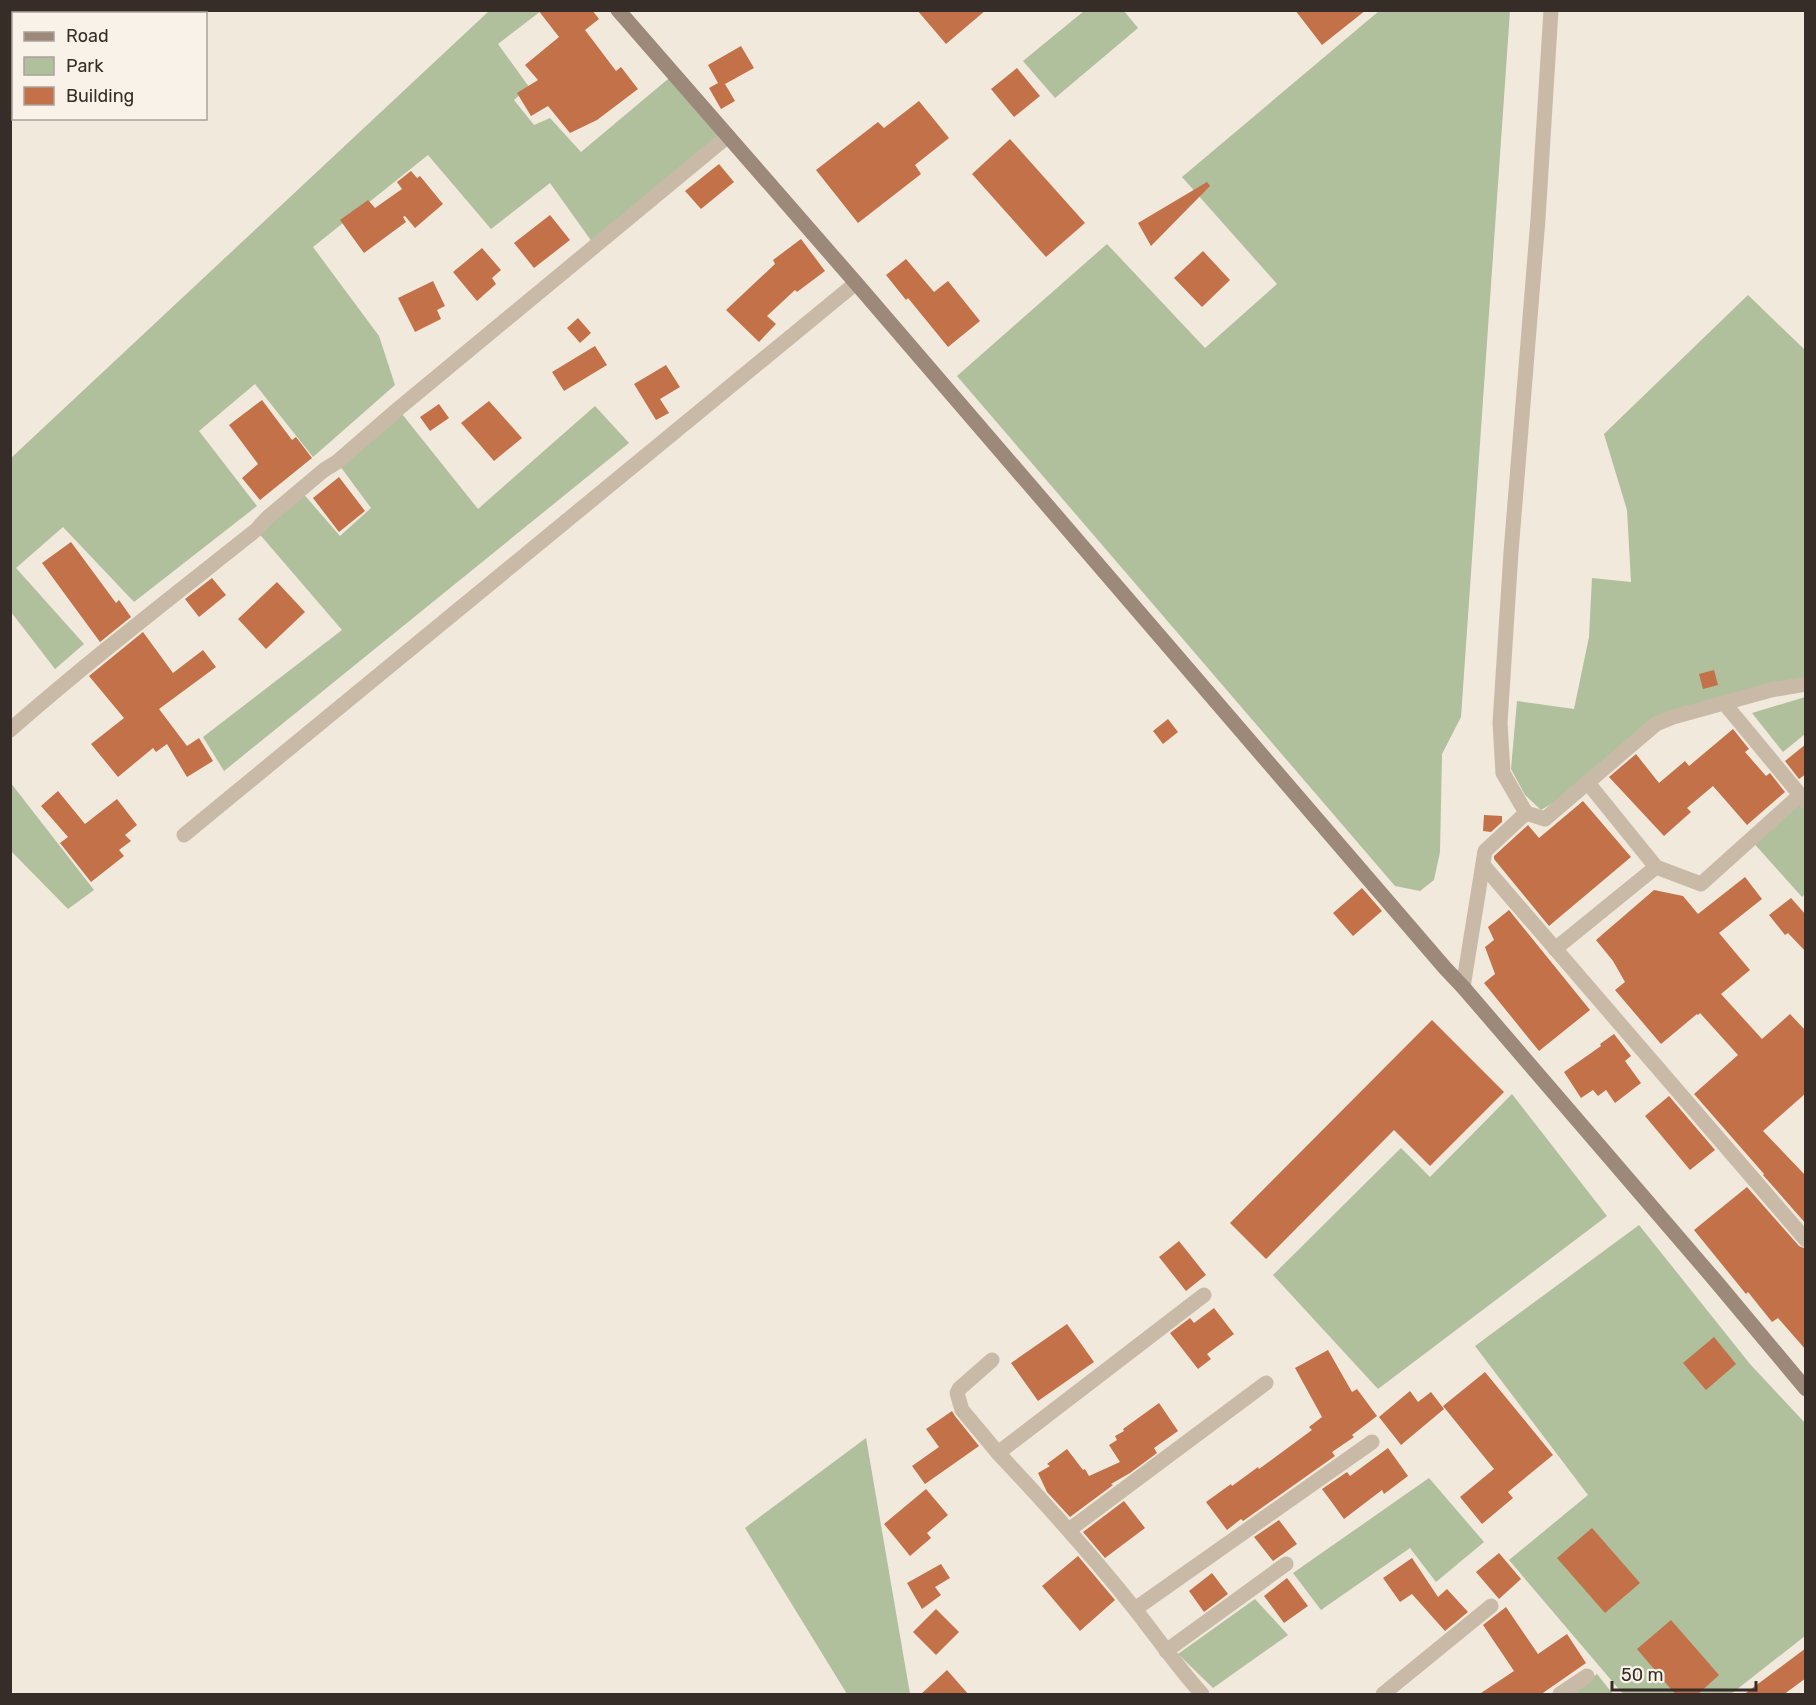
<svg xmlns="http://www.w3.org/2000/svg" width="1816" height="1705" font-family="Rubik,sans-serif">
	<style>
		.green { fill: #b0bf9c }
		.building { fill: #c27149 }
		.lines { fill: none; stroke-linecap: round; stroke-linejoin: round }
		.street { stroke: #c9baa8; stroke-width: 15 }
		.secondary { stroke: #9c8979; stroke-width: 15 }
	</style>
	<rect width="100%" height="100%" fill="#f1e9dc"/>
	<g class="green">
		<path d="M489,11H541L498,44L529,87L514,100L534,125L550,118L581,152L674,74L728,136L595,246L550,183L491,229L428,155L313,247L379,336L395,385L313,457L255,384L199,431L257,506L134,602L63,527L16,568L84,644L55,669L11,612V458Z"/>
		<path d="M1084,11H1124L1138,28L1055,98L1023,61Z"/>
		<path d="M1379,11H1510L1461,717L1442,754L1440,852L1434,880L1420,891L1395,886L957,376L1107,244L1205,348L1277,284L1182,177Z"/>
		<path d="M1748,295L1805,350V684L1673,717L1588,783L1541,810L1525,795L1511,769L1517,701L1574,709L1589,637L1592,578L1631,582L1627,510L1604,434Z"/>
		<path d="M595,406L629,443L224,771L203,737L342,630L256,530L301,491L340,536L371,508L337,462L398,409L478,509Z"/>
		<path d="M1805,697V734L1783,752L1752,713Z"/>
		<path d="M10,782L94,890L68,909L11,851Z"/>
		<path d="M1800,795L1805,802V894L1802,897L1750,839Z"/>
		<path d="M1512,1094L1607,1216L1378,1389L1273,1275L1401,1148L1430,1177Z"/>
		<path d="M1639,1225L1750,1364L1805,1423V1636L1731,1694H1623L1509,1560L1588,1495L1475,1346Z"/>
		<path d="M866,1438L910,1694H847L745,1528Z"/>
		<path d="M1429,1478L1484,1542L1436,1582L1410,1548L1321,1610L1293,1573Z"/>
		<path d="M1255,1599L1288,1635L1213,1688L1178,1654Z"/>
		<path d="M1597,1674L1613,1694H1568Z"/>
	</g>
	<g class="building">
		<path d="M538,10H592L599,19L585,30L616,71L621,67L638,89L597,120L570,133L548,106L531,116L517,93L538,80L525,65L559,37Z"/>
		<path d="M917,10H986L946,44Z"/>
		<path d="M1295,10H1366L1322,45Z"/>
		<path d="M741,46L754,68L725,84L735,101L721,109L709,88L718,83L708,65Z"/>
		<path d="M1017,68L1040,96L1014,117L991,89Z"/>
		<path d="M919,101L949,138L915,165L921,174L858,223L816,170L878,122L884,128Z"/>
		<path d="M1010,139L1085,223L1046,257L972,174Z"/>
		<path d="M719,164L734,182L701,209L685,191Z"/>
		<path d="M411,171L417,178L420,176L443,204L415,228L405,216L403,217L406,222L364,253L340,220L368,200L375,208L402,189L397,182Z"/>
		<path d="M1207,182L1210,186L1151,246L1138,223Z"/>
		<path d="M550,215L570,240L534,268L514,243Z"/>
		<path d="M801,239L825,271L797,292L795,290L767,316L776,324L759,342L726,310L775,264L773,260Z"/>
		<path d="M482,248L501,270L492,278L496,284L477,301L453,272Z"/>
		<path d="M1203,251L1230,280L1202,307L1174,278Z"/>
		<path d="M906,259L934,292L948,281L980,321L948,347L908,298L906,300L886,275Z"/>
		<path d="M433,281L445,306L437,310L441,319L415,332L398,298Z"/>
		<path d="M578,318L591,333L580,343L567,328Z"/>
		<path d="M595,346L607,365L564,391L552,372Z"/>
		<path d="M666,365L680,387L660,399L669,413L656,420L634,384Z"/>
		<path d="M262,400L292,440L296,437L312,458L260,500L242,478L258,464L229,425Z"/>
		<path d="M489,401L522,438L494,461L461,423Z"/>
		<path d="M439,404L449,418L430,431L420,417Z"/>
		<path d="M339,477L365,511L339,532L313,498Z"/>
		<path d="M71,542L116,603L119,600L131,617L100,642L42,563Z"/>
		<path d="M212,578L226,595L199,617L185,599Z"/>
		<path d="M277,582L305,612L266,649L238,619Z"/>
		<path d="M143,632L173,673L203,650L216,667L159,709L187,746L199,738L213,761L187,777L167,744L156,752L153,748L118,777L91,744L124,718L89,676Z"/>
		<path d="M1714,670L1718,685L1703,689L1699,674Z"/>
		<path d="M1168,719L1178,732L1163,744L1153,731Z"/>
		<path d="M1733,729L1749,749L1745,752L1766,776L1770,773L1785,792L1747,825L1713,786L1687,808L1691,812L1664,836L1609,777L1636,754L1659,783L1685,761L1689,766Z"/>
		<path d="M1806,744V774L1799,779L1785,761Z"/>
		<path d="M58,791L85,824L117,799L137,825L125,835L131,841L119,850L124,856L91,882L60,843L68,837L41,806Z"/>
		<path d="M1583,801L1631,857L1549,926L1494,859V856L1528,825L1539,838Z"/>
		<path d="M1484,815L1502,816V822L1491,832L1483,831Z"/>
		<path d="M1745,877L1762,899L1719,933L1750,970L1721,994L1762,1039L1790,1014L1806,1031V1093L1763,1131L1806,1176V1224L1763,1175L1764,1174L1694,1094L1738,1055L1700,1013L1698,1015L1697,1014L1661,1044L1615,990L1625,982L1613,961L1596,940L1654,890L1683,896L1698,914Z"/>
		<path d="M1362,888L1382,911L1353,936L1333,913Z"/>
		<path d="M1791,898L1806,915V952L1788,933L1785,935L1769,915Z"/>
		<path d="M1509,910L1590,1010L1539,1051L1484,983L1495,974L1485,947L1494,940L1488,927Z"/>
		<path d="M1432,1020L1504,1092L1430,1166L1394,1130L1266,1259L1230,1223Z"/>
		<path d="M1614,1034L1631,1056L1625,1061L1641,1083L1615,1103L1606,1090L1598,1096L1593,1090L1581,1098L1564,1072L1601,1046L1600,1044Z"/>
		<path d="M1669,1096L1715,1150L1690,1170L1645,1116Z"/>
		<path d="M1747,1187L1799,1246L1806,1249V1350L1778,1318L1772,1322L1748,1292L1746,1294L1694,1230Z"/>
		<path d="M1179,1241L1206,1275L1186,1291L1159,1257Z"/>
		<path d="M1214,1308L1234,1334L1207,1354L1211,1359L1198,1369L1170,1333L1190,1318L1194,1323Z"/>
		<path d="M1067,1324L1094,1362L1038,1401L1011,1363Z"/>
		<path d="M1714,1337L1736,1364L1706,1390L1683,1363Z"/>
		<path d="M1328,1350L1352,1392L1357,1389L1377,1416L1352,1435L1354,1437L1332,1452L1335,1456L1243,1521L1241,1519L1227,1530L1206,1502L1231,1484L1232,1486L1258,1467L1259,1469L1312,1430L1309,1427L1322,1417L1295,1368Z"/>
		<path d="M1485,1372L1553,1455L1508,1492L1513,1498L1482,1524L1460,1497L1494,1469L1443,1406Z"/>
		<path d="M1410,1391L1418,1402L1431,1392L1444,1409L1401,1445L1379,1417Z"/>
		<path d="M1159,1403L1178,1431L1154,1448L1157,1453L1130,1473L1111,1484L1113,1485L1070,1517L1047,1492L1038,1473L1050,1466L1047,1464L1067,1449L1083,1470L1085,1469L1089,1476L1120,1462L1109,1445L1117,1440L1115,1436L1124,1431L1123,1429Z"/>
		<path d="M952,1411L955,1416L979,1446L925,1484L912,1466L939,1447L926,1429Z"/>
		<path d="M1388,1448L1408,1476L1384,1494L1382,1490L1344,1519L1322,1489L1347,1472L1350,1476Z"/>
		<path d="M926,1489L948,1515L927,1533L931,1538L910,1556L884,1524Z"/>
		<path d="M1124,1501L1145,1528L1105,1558L1083,1532Z"/>
		<path d="M1279,1520L1297,1544L1273,1561L1254,1537Z"/>
		<path d="M1592,1528L1640,1583L1605,1613L1557,1558Z"/>
		<path d="M1499,1553L1521,1579L1499,1599L1476,1572Z"/>
		<path d="M1078,1556L1115,1600L1080,1631L1042,1586Z"/>
		<path d="M1412,1558L1438,1597L1447,1589L1468,1612L1445,1631L1412,1594L1400,1602L1383,1578Z"/>
		<path d="M941,1564L950,1578L935,1587L941,1595L922,1609L907,1583Z"/>
		<path d="M1212,1573L1228,1594L1204,1612L1189,1591Z"/>
		<path d="M1287,1578L1308,1606L1284,1623L1264,1596Z"/>
		<path d="M1506,1607L1538,1654L1567,1634L1586,1663L1540,1695H1478L1514,1671L1483,1625Z"/>
		<path d="M936,1609L959,1632L936,1655L913,1632Z"/>
		<path d="M1671,1620L1719,1675L1697,1695H1676L1637,1649Z"/>
		<path d="M1806,1648V1678L1783,1695H1743Z"/>
		<path d="M947,1670L969,1695H920Z"/>
	</g>
	<g class="lines">
		<g class="street">
			<path d="M1724,703L1806,802"/>
			<path d="M10,730C90,660 173,596 256,530L267,518L324,470L337,462L398,409L728,136"/>
			<path d="M1588,783L1656,867L1701,884L1800,795"/>
			<path d="M1526,813L1503,773L1500,723L1511,552L1538,219L1551,10"/>
			<path d="M184,835L856,283"/>
			<path d="M1483,865L1806,1240"/>
			<path d="M1555,949L1656,867"/>
			<path d="M1463,987L1485,851L1526,813L1545,819L1656,724L1673,717L1771,690L1806,684"/>
			<path d="M992,1360L959,1389L957,1393L962,1410L998,1453"/>
			<path d="M1069,1530L1266,1383"/>
			<path d="M1135,1609L1372,1442"/>
			<path d="M1166,1651L1286,1564"/>
			<path d="M1202,1694C1177,1667 1157,1637 1134,1608C1091,1554 1045,1503 998,1453L1204,1295"/>
			<path d="M1383,1694L1491,1606"/>
			<path d="M1560,1694L1587,1676"/>
		</g>
		<path class="secondary" d="M618,10L856,283L1445,968L1463,987L1714,1279L1806,1389"/>
	</g>
	<rect width="1816" height="1705" fill="none" stroke="#362d28" stroke-width="24"/>
	<rect x="12" y="12" width="195" height="108" fill="#f9f2e8" stroke="#aba39b" stroke-width="1.5"/>
	<rect x="24" y="32" width="30" height="9" fill="#9c8979" stroke="#aba39b" stroke-width="1.5"/>
	<text x="66" y="42" font-size="18" fill="#362d28">Road</text>
	<rect x="24" y="57" width="30" height="18" fill="#b0bf9c" stroke="#aba39b" stroke-width="1.5"/>
	<text x="66" y="72" font-size="18" fill="#362d28">Park</text>
	<rect x="24" y="87" width="30" height="18" fill="#c27149" stroke="#aba39b" stroke-width="1.5"/>
	<text x="66" y="102" font-size="18" fill="#362d28">Building</text>
	<path d="M1612 1681v9h144v-9" fill="none" stroke="#362d28" stroke-width="3"/>
	<text x="1621" y="1681" font-size="18" fill="#362d28" stroke="#f9f2e8" stroke-width="4.5" paint-order="stroke">50 m</text>
</svg>
